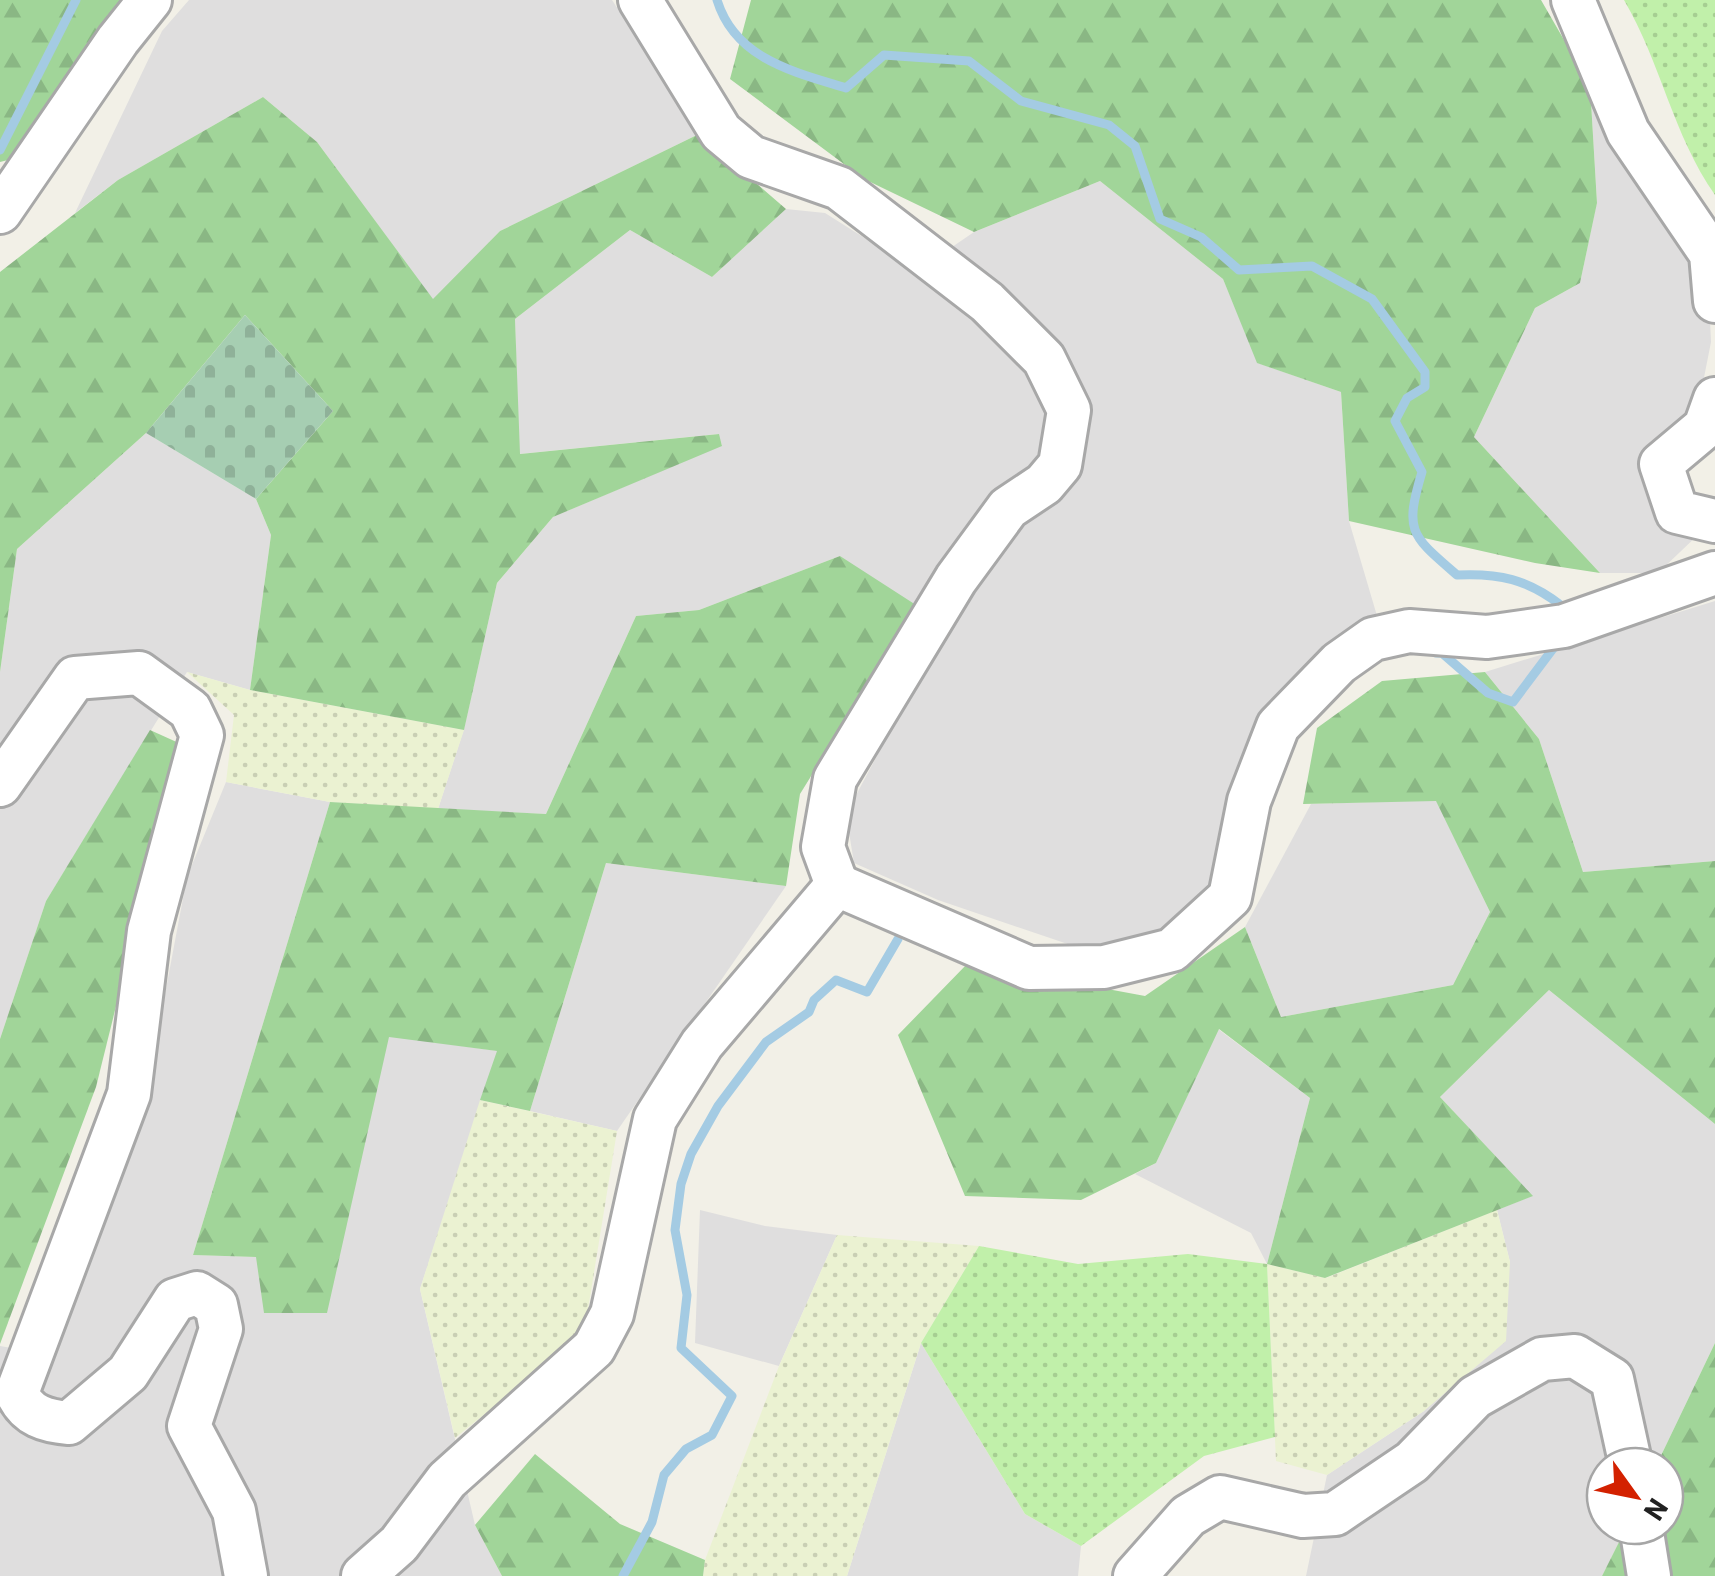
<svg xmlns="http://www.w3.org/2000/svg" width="1715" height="1576" font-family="Barlow,sans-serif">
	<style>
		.residential { fill: #dfdede }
		.farmland { fill: url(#farmland-dots) }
		.grass { fill: url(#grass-dots) }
		.forest { fill: url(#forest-firs) }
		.cemetery { fill: url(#cemetery-stones) }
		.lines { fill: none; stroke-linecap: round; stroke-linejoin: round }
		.stream { stroke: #a4cbe3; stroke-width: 9 }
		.minor-casing { stroke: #a8a8a8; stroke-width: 48 }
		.minor { stroke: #fff; stroke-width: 42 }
	</style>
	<defs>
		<pattern id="farmland-dots" width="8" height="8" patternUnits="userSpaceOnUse" patternTransform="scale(2.5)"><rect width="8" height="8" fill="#ebf2d2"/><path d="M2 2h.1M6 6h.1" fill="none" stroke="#c9cfb4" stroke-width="1.8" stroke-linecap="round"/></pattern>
		<pattern id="grass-dots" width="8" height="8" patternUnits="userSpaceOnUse" patternTransform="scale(2.5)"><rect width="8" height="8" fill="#c1f0aa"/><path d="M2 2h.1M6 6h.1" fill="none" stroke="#a6ce92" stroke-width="1.8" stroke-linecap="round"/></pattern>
		<pattern id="forest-firs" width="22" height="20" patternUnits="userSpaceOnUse" patternTransform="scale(2.5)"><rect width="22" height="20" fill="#a1d599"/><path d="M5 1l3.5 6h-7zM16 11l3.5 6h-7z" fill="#8ab784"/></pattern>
		<pattern id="cemetery-stones" width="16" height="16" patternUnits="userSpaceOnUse" patternTransform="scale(2.5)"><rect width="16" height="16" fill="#a6ceb2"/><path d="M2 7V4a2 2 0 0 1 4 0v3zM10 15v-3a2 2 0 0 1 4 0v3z" fill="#8fb199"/></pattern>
	</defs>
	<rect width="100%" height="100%" fill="#f2f0e7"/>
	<g class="residential">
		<path d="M189,0H612L699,134L500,231L433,300L317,142L263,97L118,180L75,213L162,31Z"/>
		<path d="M1590,85L1708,276L1711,342L1697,413L1652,449L1701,532L1658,573H1600L1474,437L1535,308L1580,283L1597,202Z"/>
		<path d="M1100,181L1223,279L1258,363L1341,392L1349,521L1380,626L1300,684L1216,907L1109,958L938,900L854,863L846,814L912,690L840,556L699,610L636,616L546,814L438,809L464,729L497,583L553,517L722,445L718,434L519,454L515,319L630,230L712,277L786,209L825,213L917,271L974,232Z"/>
		<path d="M146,433L256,499L271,535L250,690L187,672L46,901L0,1039V672L17,549Z"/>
		<path d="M1715,601V861L1583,872L1539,739L1485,672Z"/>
		<path d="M226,782L330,802L193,1255L256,1257L389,1036L498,1051L420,1289L475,1525L502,1576H0V1346L41,1353L144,1106L187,877Z"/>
		<path d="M1436,800L1490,912L1453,985L1281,1017L1245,927L1311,804Z"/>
		<path d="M606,863L786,886L617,1131L530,1111Z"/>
		<path d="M1549,990L1715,1124V1343L1656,1466H1605V1526H1627L1602,1576H1306L1327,1475L1424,1411L1510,1262L1497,1210L1532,1196L1440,1097Z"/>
		<path d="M1218,1029L1310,1098L1267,1264L1251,1233L1135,1174L1156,1163Z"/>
		<path d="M700,1210L765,1226L837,1235L779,1366L695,1343Z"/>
		<path d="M921,1343L1025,1514L1081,1546L1078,1576H847Z"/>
	</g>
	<g class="farmland">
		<path d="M187,672L250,690L464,730L438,809L330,802L226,782L234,715Z"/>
		<path d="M480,1100L617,1131L584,1334L455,1438L420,1289Z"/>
		<path d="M1497,1210L1510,1262L1506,1341L1424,1411L1327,1475L1276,1461L1267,1264L1326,1278Z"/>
		<path d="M837,1235L979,1246L921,1343L847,1576H703L705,1560L779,1366Z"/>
	</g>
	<g class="grass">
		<path d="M1624,0H1715V195C1673,135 1661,63 1624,0Z"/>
		<path d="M979,1246L1078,1264L1188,1254L1267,1264L1275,1437L1204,1456L1081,1546L1025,1514L921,1343Z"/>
	</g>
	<g class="forest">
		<path d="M0,0H121L20,157L0,162Z"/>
		<path d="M751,0H1541L1590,85L1597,203L1580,283L1535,308L1474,437L1600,573L1535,563L1349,521L1341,392L1257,363L1223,279L1100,181L974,232L864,179L730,79Z"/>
		<path d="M263,97L317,142L433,299L500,231L699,134L786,209L712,277L630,230L515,319L520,454L719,434L722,446L553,517L497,583L464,730L250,690L271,535L256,499L333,411L245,315L146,433L17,549L0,672V272L118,180Z"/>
		<path d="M840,556L916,605L800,794L786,886L606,863L530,1111L480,1100L497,1051L389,1037L327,1313H264L256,1257L193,1255L330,802L546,814L636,616L699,610Z"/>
		<path d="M1485,672L1539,739L1583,872L1715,861V1124L1549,990L1440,1097L1533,1196L1325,1278L1267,1264L1310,1098L1219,1029L1156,1163L1081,1200L965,1196L898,1035L968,963L1145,996L1245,927L1281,1017L1453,985L1490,912L1436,801L1303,804L1317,728L1382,681Z"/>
		<path d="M150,730L181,744L96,1087L0,1344V1039L46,901Z"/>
		<path d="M1715,1343V1576H1602L1627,1526H1665V1466H1656Z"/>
		<path d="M535,1454L620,1524L705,1560L703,1576H502L475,1525Z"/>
	</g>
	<path class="cemetery" d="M245,315L333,411L256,499L146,433Z"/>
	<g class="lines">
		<g class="stream">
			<path d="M717,0C735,59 794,72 846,88L884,55L969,61L1021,101L1109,125L1135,146L1160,219L1201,237L1239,270L1312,266L1372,299L1425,372V387L1407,398L1395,421L1422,472C1404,532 1411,535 1457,575C1499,573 1527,579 1562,606L1561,616"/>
			<path d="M0,150L76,0"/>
			<path d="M1436,653H1442L1488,693L1513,702L1558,642"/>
			<path d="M623,1576L652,1522L664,1475L686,1449L712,1435L732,1396L681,1348L687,1295L675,1230L681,1184L691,1154L718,1106L766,1042L809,1012L814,1000L836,980L867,992L898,939"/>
		</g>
		<defs>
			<g id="minor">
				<path d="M640,0L721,132L751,157L839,188L987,302L1044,359L1069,410L1060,465L1044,484L1008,508L956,579L835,779L823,847L837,885"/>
				<path d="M1573,0L1628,132L1711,254L1715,301"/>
				<path d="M0,212L118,40L150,0"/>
				<path d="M1715,399L1705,427L1661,464L1677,512L1715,521"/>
				<path d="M0,785L75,678L139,673L190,710L202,735L149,931L129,1094L17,1393C27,1416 46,1421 69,1423L128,1373L175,1300L197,1293L216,1305L221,1329L189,1426L234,1511L246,1576"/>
				<path d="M1641,1526L1649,1576"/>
				<path d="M363,1576L399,1544L447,1480L594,1348L612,1314L655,1119L702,1044L837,885L1029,968L1104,967L1172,950L1230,897L1249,801L1278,726L1339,663L1373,639L1409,631L1487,637L1564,626L1715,573"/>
				<path d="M1135,1576L1188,1516L1220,1497L1303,1516L1335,1514L1412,1462L1475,1397L1542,1359L1575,1356L1612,1379L1631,1466"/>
			</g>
		</defs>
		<use href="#minor" class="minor-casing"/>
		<use href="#minor" class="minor"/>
	</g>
	<g transform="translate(1635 1496) rotate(123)"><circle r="48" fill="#ffffff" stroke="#a6a6a6" stroke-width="2.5"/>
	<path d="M0-8L18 38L0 25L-18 38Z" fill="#d32100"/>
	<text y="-15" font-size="28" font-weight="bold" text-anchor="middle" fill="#212121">N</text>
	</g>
</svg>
